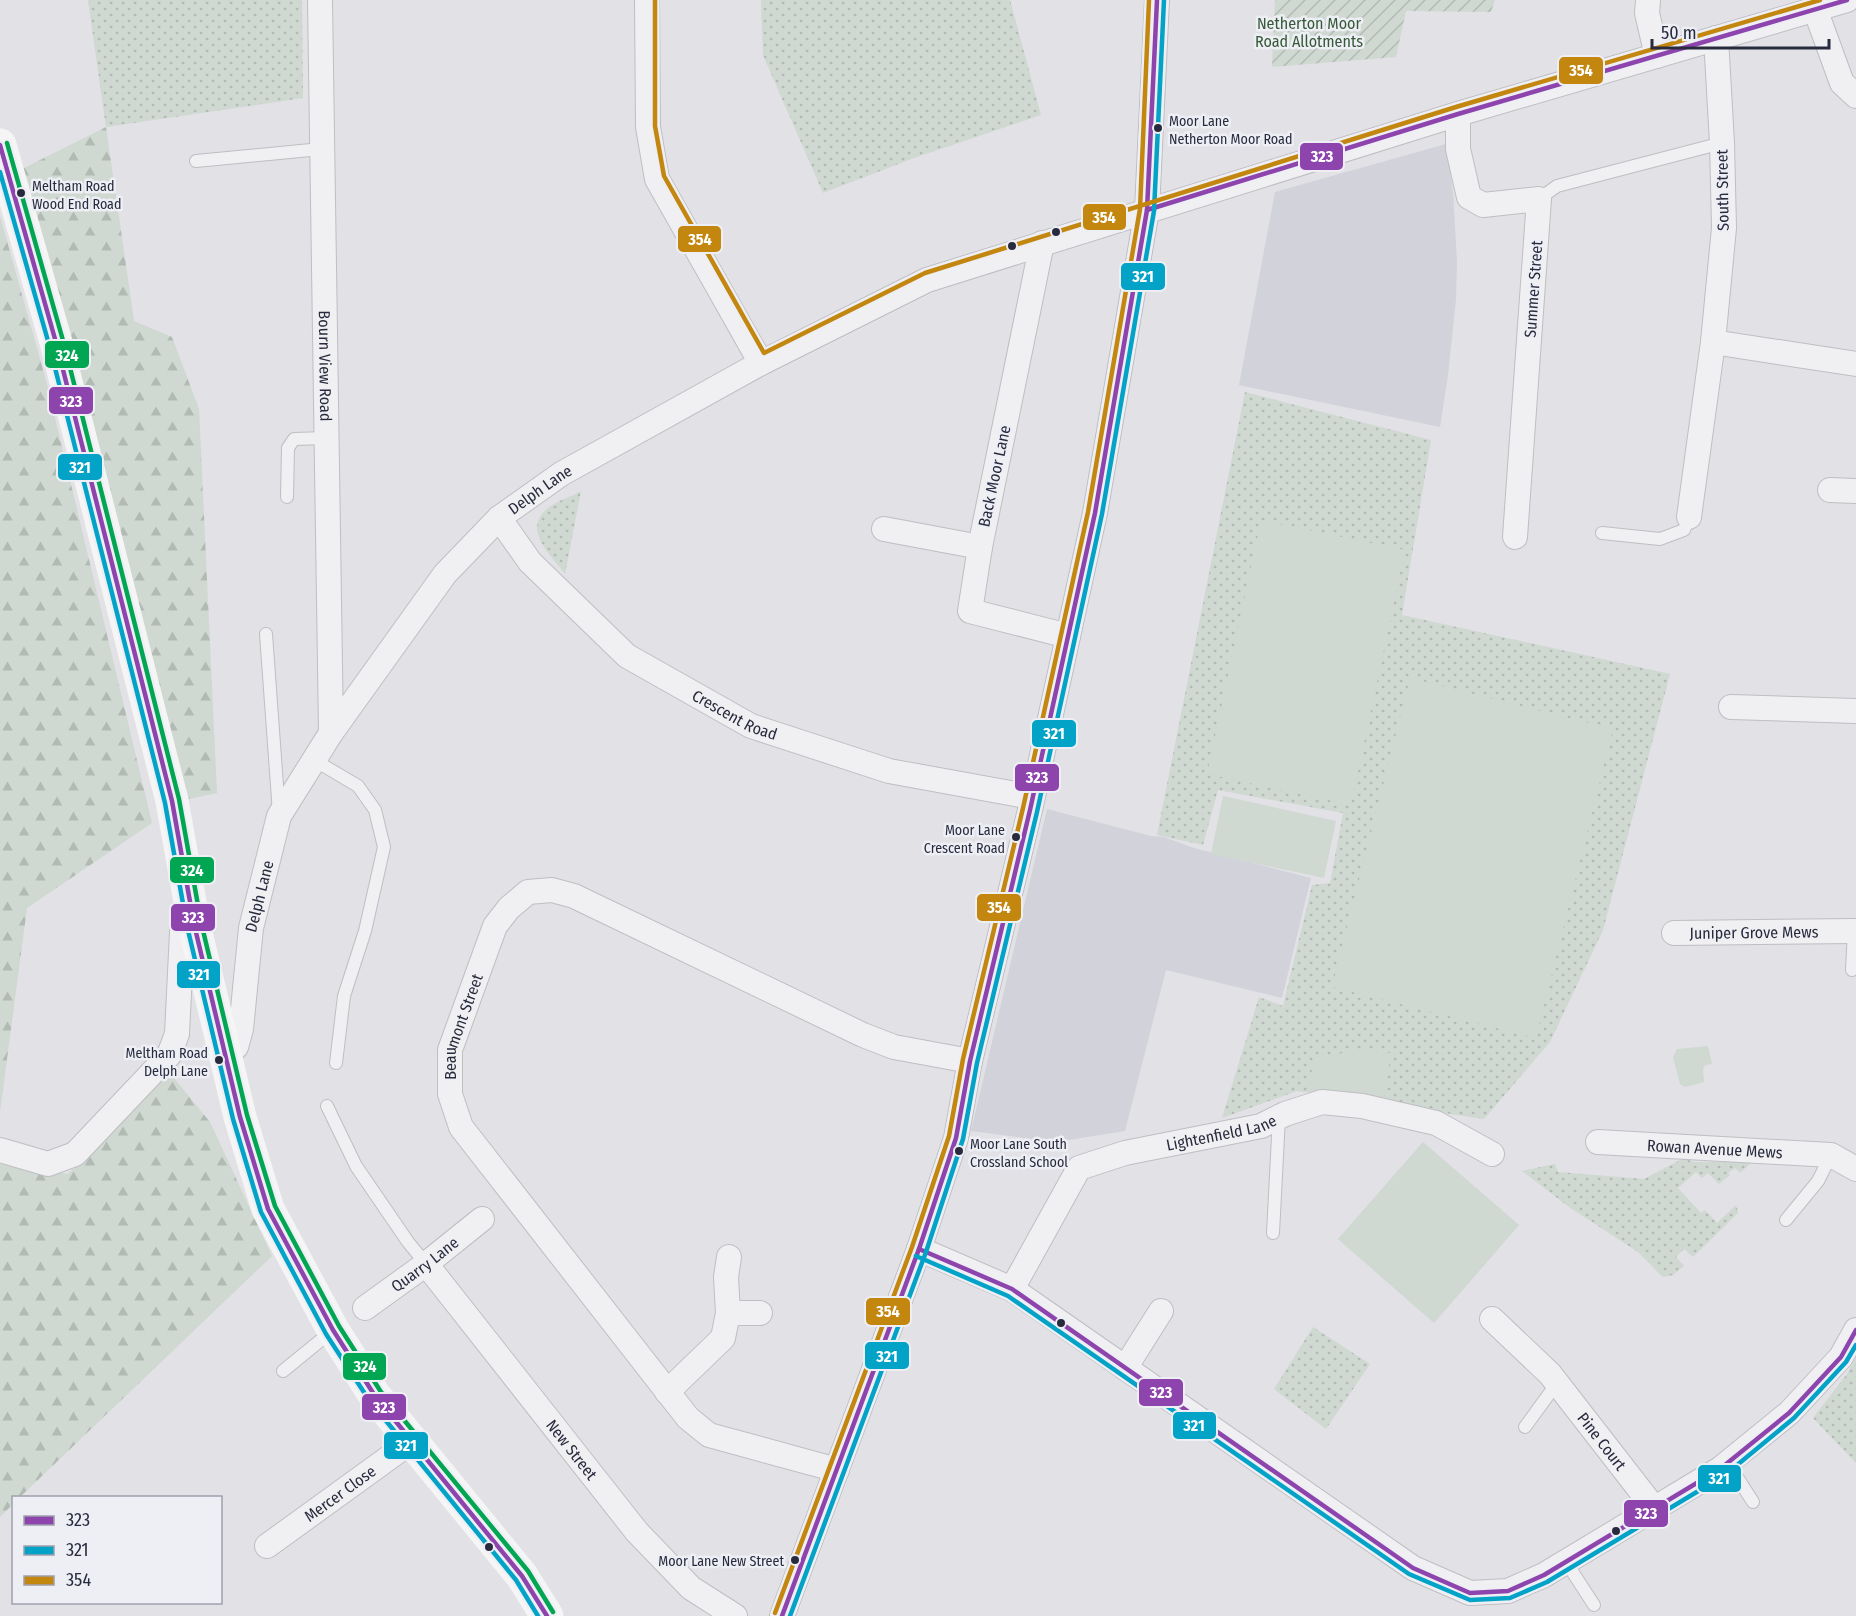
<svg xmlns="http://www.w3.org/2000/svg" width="1856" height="1616" font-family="'Fira Sans Condensed',sans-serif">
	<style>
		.built { fill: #d1d2da }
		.grass { fill: url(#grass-dots) }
		.forest { fill: url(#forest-firs) }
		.park { fill: #cfd8d1 }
		.garden { fill: url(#garden-furrows) }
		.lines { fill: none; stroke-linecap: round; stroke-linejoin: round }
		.service-casing { stroke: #bebec3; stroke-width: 14 }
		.minor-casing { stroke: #bebec3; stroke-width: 26 }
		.service { stroke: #f0f0f2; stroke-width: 12 }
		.minor { stroke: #f0f0f2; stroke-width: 24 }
		.secondary { stroke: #f5f5f6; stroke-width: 33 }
		.bus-1-casing { stroke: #eeeff5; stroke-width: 9 }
		.bus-2-casing { stroke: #eeeff5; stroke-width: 9 }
		.bus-3-casing { stroke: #eeeff5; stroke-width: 9 }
		.bus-4-casing { stroke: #eeeff5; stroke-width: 9 }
		.bus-1 { stroke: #8e44ad; stroke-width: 4.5 }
		.bus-2 { stroke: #02a3c7; stroke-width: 4.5 }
		.bus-3 { stroke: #c38710; stroke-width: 4.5 }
		.bus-4 { stroke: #00a651; stroke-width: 4.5 }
		.bus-dot { fill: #282a3e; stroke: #eeeff5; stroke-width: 2 }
		.labels { text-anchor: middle; stroke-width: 5; stroke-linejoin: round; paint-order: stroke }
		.bus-label { font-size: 14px; fill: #282a3e; stroke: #eeeff5; text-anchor: start }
		.park-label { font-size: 16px; fill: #365a39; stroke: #eeeff5 }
		.street-label { font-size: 16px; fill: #282a3e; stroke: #eeeff5 }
		.line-badge { stroke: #eeeff5; stroke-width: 2 }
		.badge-label { font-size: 16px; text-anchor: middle; font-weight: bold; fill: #fff }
	</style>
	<defs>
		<pattern id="grass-dots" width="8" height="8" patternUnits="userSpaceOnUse" patternTransform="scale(1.5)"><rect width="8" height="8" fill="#cfd8d1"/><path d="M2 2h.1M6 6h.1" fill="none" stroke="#b2bab4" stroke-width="1.8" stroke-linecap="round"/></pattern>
		<pattern id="forest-firs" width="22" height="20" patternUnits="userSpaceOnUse" patternTransform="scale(1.5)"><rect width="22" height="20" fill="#cfd8d1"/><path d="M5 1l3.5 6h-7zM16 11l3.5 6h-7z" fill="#b2bab4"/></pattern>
		<pattern id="garden-furrows" width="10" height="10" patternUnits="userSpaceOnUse" patternTransform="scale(1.5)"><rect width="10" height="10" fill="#cfd8d1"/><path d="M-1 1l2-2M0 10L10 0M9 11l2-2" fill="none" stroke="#b2bab4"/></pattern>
	</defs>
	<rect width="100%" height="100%" fill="#e1e1e6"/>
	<g class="built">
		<path d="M1446,144L1453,192L1457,262L1456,299L1448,375L1440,427L1239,385L1275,192Z"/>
		<path d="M1047,809L1151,836L1164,837L1194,848L1311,878L1282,998L1166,970L1125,1131L1056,1142L971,1131Z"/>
	</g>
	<g class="grass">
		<path d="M88,0H302L303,98L106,127Z"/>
		<path d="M761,0H1010L1041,115L914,158L823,193L763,55Z"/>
		<path d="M1245,392L1431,440L1402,615L1670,674L1603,930L1550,1042L1484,1119L1297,1091L1222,1118L1259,997L1283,1006L1312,885L1330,883L1343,813L1218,790L1203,845L1157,835Z"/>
		<path d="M581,491L565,574C551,555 522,530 547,509C556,501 571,497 581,491Z"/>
		<path d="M1684,1158L1693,1162H1752L1740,1173L1735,1168L1728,1173L1730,1175L1719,1184L1708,1173L1702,1178L1696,1172L1678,1188L1701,1213L1705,1210L1717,1223L1736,1205L1738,1213L1693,1257L1684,1249L1676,1257L1684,1266L1673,1275L1663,1277L1638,1252L1569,1207L1522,1171L1555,1164L1558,1172L1644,1179Z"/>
		<path d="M1313,1327L1370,1364L1326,1429L1274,1389Z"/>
		<path d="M1856,1358V1463L1813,1418L1847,1374Z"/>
	</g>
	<g class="forest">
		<path d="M106,127L134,321L172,337L199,409L217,793L189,799L20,170Z"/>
		<path d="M0,216L47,384L152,823L27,908L0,1112Z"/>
		<path d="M169,1072L210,1122L272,1256L20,1497L14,1498L13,1504L0,1517V1164L68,1174Z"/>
	</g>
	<g class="park">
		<path d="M1261,520L1405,550L1351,805L1207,774Z"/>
		<path d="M1410,678L1613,729L1536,1038L1332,987Z"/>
		<path d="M1223,796L1336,821L1324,878L1211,854Z"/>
		<path d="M1708,1046L1712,1064L1705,1065L1703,1069L1704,1082L1685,1087L1680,1084L1673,1057L1677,1049Z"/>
		<path d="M1350,1050L1391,1053L1384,1098L1309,1089L1314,1056L1330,1057Z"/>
		<path d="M1423,1142L1519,1225L1434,1323L1338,1239Z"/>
	</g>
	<path class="garden" d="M1275,0H1495L1491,12L1406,11L1396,57L1272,67Z"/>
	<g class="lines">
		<defs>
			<g id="service">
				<path d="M196,161L321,149"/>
				<path d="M1539,199L1557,186L1722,143"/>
				<path d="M287,497L288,448L294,439L326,438"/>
				<path d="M1602,533L1660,539L1684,530L1689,517"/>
				<path d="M266,634L279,813"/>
				<path d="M314,760L358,786L375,810L384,847L365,931L344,996L336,1063"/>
				<path d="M1852,970L1854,931"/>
				<path d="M327,1106L356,1166L408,1242L426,1264"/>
				<path d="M1786,1220L1818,1181L1831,1155"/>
				<path d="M1273,1233L1279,1117"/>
				<path d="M283,1371L332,1331"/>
				<path d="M1525,1427L1557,1383"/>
				<path d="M1728,1463L1753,1502"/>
				<path d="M1566,1562L1594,1605"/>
			</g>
			<g id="minor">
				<path id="s1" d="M320,0L331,733"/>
				<path d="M647,0L648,127L657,179L761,363"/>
				<path d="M1648,0L1647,13L1657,56"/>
				<path d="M1815,9L1842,83L1856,96"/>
				<path d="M1458,114V149L1469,197L1483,205L1539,199L1515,537"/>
				<path d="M1042,243L980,547L970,611L1068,636"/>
				<path d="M1713,342L1856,364"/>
				<path d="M1830,490L1856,491"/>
				<path d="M1689,517L1713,342L1724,228L1722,143L1716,38"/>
				<path id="s2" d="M499,518L530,562L627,656L751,726L889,771L1032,797"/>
				<path d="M884,529L980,547"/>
				<path d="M1731,707L1856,711"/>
				<path id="s3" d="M1674,933L1856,931"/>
				<path id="s4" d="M225,1054L236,1047L241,1029L251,928L279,816L331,733L445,574L499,518L561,474L761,363L927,280L1458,114L1847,0"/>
				<path id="s5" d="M1598,1142L1831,1155L1856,1169"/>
				<path d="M0,1150L48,1164L75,1154L169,1055L177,1034L182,932L194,924"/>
				<path d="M919,1249L1012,1289L1413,1568L1470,1593L1508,1591L1544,1575L1720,1469L1789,1413L1841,1357L1856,1330"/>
				<path id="s6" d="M426,1264L637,1532L691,1588L735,1616"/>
				<path id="s7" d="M1012,1289L1079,1168L1125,1153L1261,1126L1285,1114L1322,1102L1362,1106L1436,1123L1492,1154"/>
				<path id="s8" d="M365,1308L426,1264L482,1219"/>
				<path d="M728,1313H760"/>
				<path id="s9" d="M1492,1319L1550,1374L1654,1508"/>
				<path d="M1125,1368L1161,1311"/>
				<path d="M667,1392L723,1338L728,1313L726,1277L729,1257"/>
				<path id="s10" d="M837,1470L709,1435L688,1418L461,1127L450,1094V1050L495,926L509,908L528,892L552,890L574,896L863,1035L894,1047L970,1061"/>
				<path id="s11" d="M267,1546L412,1441"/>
				<path d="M782,1616L919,1249L956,1138L970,1061L1030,810L1095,513L1147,210L1157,0"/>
			</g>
		</defs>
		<use href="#service" class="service-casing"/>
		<use href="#minor" class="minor-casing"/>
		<use href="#service" class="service"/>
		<use href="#minor" class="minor"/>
		<path class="secondary" d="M0,145L57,346L172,801L194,924L225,1054L240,1117L268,1209L333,1330L375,1396L522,1576L547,1616"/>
		<defs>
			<g id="bus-1">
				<path d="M0,145L57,346L172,801L194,924L240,1117L268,1209L333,1330L375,1396L522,1576L547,1616"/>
				<path d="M1147,210L1458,114L1847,0"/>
				<path d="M919,1249L1012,1289L1413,1568L1470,1593L1508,1591L1544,1575L1720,1469L1789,1413L1841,1357L1856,1330"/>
				<path d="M782,1616L919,1249L956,1138L970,1061L1030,810L1095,513L1147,210L1157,0"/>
			</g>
			<g id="bus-2">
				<path d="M0,172L50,348L165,803L187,926L233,1119L261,1212L326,1334L369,1400L516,1580L538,1616"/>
				<path d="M916,1256L1008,1296L1409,1574L1470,1600L1510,1598L1547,1582L1725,1475L1794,1418L1846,1362L1856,1345"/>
				<path d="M790,1616L926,1252L963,1139L977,1063L1037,812L1102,514L1154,211L1164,0"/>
			</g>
			<g id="bus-3">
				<path d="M655,0V126L664,176L764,353L925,273L1456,107L1820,0"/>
				<path d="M775,1613L912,1247L949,1136L963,1059L1023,808L1088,512L1140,209L1149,0"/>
			</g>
			<path id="bus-4" d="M7,143L64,344L179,799L201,922L247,1115L275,1206L339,1326L381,1392L528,1571L553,1612"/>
		</defs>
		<use href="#bus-1" class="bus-1-casing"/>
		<use href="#bus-2" class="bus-2-casing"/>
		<use href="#bus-3" class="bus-3-casing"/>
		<use href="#bus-4" class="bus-4-casing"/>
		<use href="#bus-1" class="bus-1"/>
		<use href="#bus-2" class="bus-2"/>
		<use href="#bus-3" class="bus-3"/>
		<use href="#bus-4" class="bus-4"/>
	</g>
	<g class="bus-dot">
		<circle cx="1158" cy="128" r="5"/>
		<circle cx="21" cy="193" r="5"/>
		<circle cx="1056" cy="232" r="5"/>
		<circle cx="1012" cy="246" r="5"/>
		<circle cx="1016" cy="837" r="5"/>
		<circle cx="219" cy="1060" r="5"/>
		<circle cx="959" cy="1151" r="5"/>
		<circle cx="1061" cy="1323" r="5"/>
		<circle cx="1616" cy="1531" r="5"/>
		<circle cx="489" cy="1547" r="5"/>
		<circle cx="795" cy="1560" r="5"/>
	</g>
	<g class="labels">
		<g class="bus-label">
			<text x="1169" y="126">Moor Lane<tspan x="1169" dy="18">Netherton Moor Road</tspan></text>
			<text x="32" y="191">Meltham Road<tspan x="32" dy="18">Wood End Road</tspan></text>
			<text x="1005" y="835" text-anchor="end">Moor Lane<tspan x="1005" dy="18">Crescent Road</tspan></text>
			<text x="208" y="1058" text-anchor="end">Meltham Road<tspan x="208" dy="18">Delph Lane</tspan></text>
			<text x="970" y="1149">Moor Lane South<tspan x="970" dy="18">Crossland School</tspan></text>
			<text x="784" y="1566" text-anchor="end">Moor Lane New Street</text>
		</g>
		<g class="park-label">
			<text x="1309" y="29">Netherton Moor<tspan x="1309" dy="18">Road Allotments</tspan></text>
		</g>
		<g class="street-label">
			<text transform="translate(1722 190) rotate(-91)" y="6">South Street</text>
			<text transform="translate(1533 289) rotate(-86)" y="6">Summer Street</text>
			<text dy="6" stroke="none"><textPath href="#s1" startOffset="366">Bourn View Road</textPath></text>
			<text transform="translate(994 476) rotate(-78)" y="6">Back Moor Lane</text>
			<text dy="6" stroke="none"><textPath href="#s4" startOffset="670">Delph Lane</textPath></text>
			<text dy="6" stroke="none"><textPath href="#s2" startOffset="312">Crescent Road</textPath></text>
			<text dy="6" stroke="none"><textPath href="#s4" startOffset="166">Delph Lane</textPath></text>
			<text dy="6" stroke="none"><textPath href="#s3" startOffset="80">Juniper Grove Mews</textPath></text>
			<text dy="6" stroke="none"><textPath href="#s10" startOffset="633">Beaumont Street</textPath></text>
			<text dy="6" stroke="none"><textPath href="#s7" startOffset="285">Lightenfield Lane</textPath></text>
			<text dy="6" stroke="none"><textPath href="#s5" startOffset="117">Rowan Avenue Mews</textPath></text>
			<text dy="6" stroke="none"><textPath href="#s8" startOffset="74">Quarry Lane</textPath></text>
			<text dy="6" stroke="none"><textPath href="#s9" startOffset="165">Pine Court</textPath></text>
			<text dy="6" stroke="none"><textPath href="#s6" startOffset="236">New Street</textPath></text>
			<text dy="6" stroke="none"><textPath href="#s11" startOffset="90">Mercer Close</textPath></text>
		</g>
	</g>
	<g class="line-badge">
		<rect x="1558" y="56" width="46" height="29" rx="6" fill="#c38710"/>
		<rect x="1299" y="142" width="45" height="29" rx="6" fill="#8e44ad"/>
		<rect x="1082" y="203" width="45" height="28" rx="6" fill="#c38710"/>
		<rect x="677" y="225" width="45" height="28" rx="6" fill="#c38710"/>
		<rect x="1120" y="262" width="46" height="29" rx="6" fill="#02a3c7"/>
		<rect x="44" y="340" width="46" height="29" rx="6" fill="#00a651"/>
		<rect x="48" y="386" width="46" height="29" rx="6" fill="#8e44ad"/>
		<rect x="57" y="453" width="46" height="28" rx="6" fill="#02a3c7"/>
		<rect x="1031" y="719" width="46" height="29" rx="6" fill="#02a3c7"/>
		<rect x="1014" y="763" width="46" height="29" rx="6" fill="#8e44ad"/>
		<rect x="169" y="856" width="46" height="28" rx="6" fill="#00a651"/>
		<rect x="976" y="893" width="46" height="29" rx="6" fill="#c38710"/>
		<rect x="170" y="903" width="46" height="29" rx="6" fill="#8e44ad"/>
		<rect x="176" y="960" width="45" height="29" rx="6" fill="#02a3c7"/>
		<rect x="865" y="1297" width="46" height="29" rx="6" fill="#c38710"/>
		<rect x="864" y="1341" width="46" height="29" rx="6" fill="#02a3c7"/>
		<rect x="342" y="1352" width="45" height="29" rx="6" fill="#00a651"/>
		<rect x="1138" y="1378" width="46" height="29" rx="6" fill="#8e44ad"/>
		<rect x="361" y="1393" width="46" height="28" rx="6" fill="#8e44ad"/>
		<rect x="1172" y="1411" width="45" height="29" rx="6" fill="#02a3c7"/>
		<rect x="383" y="1431" width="46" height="29" rx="6" fill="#02a3c7"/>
		<rect x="1697" y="1464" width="45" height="29" rx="6" fill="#02a3c7"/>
		<rect x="1623" y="1499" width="46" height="29" rx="6" fill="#8e44ad"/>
	</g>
	<g class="badge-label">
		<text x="1581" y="76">354</text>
		<text x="1322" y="162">323</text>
		<text x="1104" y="223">354</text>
		<text x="700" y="245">354</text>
		<text x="1143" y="282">321</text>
		<text x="67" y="361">324</text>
		<text x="71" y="407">323</text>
		<text x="80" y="473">321</text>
		<text x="1054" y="739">321</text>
		<text x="1037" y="783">323</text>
		<text x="192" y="876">324</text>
		<text x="999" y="913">354</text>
		<text x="193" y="923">323</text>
		<text x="199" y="980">321</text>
		<text x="888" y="1317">354</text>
		<text x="887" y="1362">321</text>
		<text x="365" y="1372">324</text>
		<text x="1161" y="1398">323</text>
		<text x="384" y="1413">323</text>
		<text x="1194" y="1431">321</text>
		<text x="406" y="1451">321</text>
		<text x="1719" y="1484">321</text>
		<text x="1646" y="1519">323</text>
	</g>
	<rect x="12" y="1496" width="210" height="108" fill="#eeeff5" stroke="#9fa0ac" stroke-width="1.5"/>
	<rect x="24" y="1516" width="30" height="9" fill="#8e44ad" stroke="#9fa0ac" stroke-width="1.5"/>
	<text x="66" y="1526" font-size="18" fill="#282a3e">323</text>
	<rect x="24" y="1546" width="30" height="9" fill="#02a3c7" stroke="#9fa0ac" stroke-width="1.5"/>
	<text x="66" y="1556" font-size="18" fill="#282a3e">321</text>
	<rect x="24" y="1576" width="30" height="9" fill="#c38710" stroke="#9fa0ac" stroke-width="1.5"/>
	<text x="66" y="1586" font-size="18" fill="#282a3e">354</text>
	<path d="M1652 39v9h177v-9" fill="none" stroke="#282a3e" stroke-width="3"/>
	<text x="1661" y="39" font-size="18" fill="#282a3e" stroke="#eeeff5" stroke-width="4.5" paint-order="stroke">50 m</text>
</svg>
